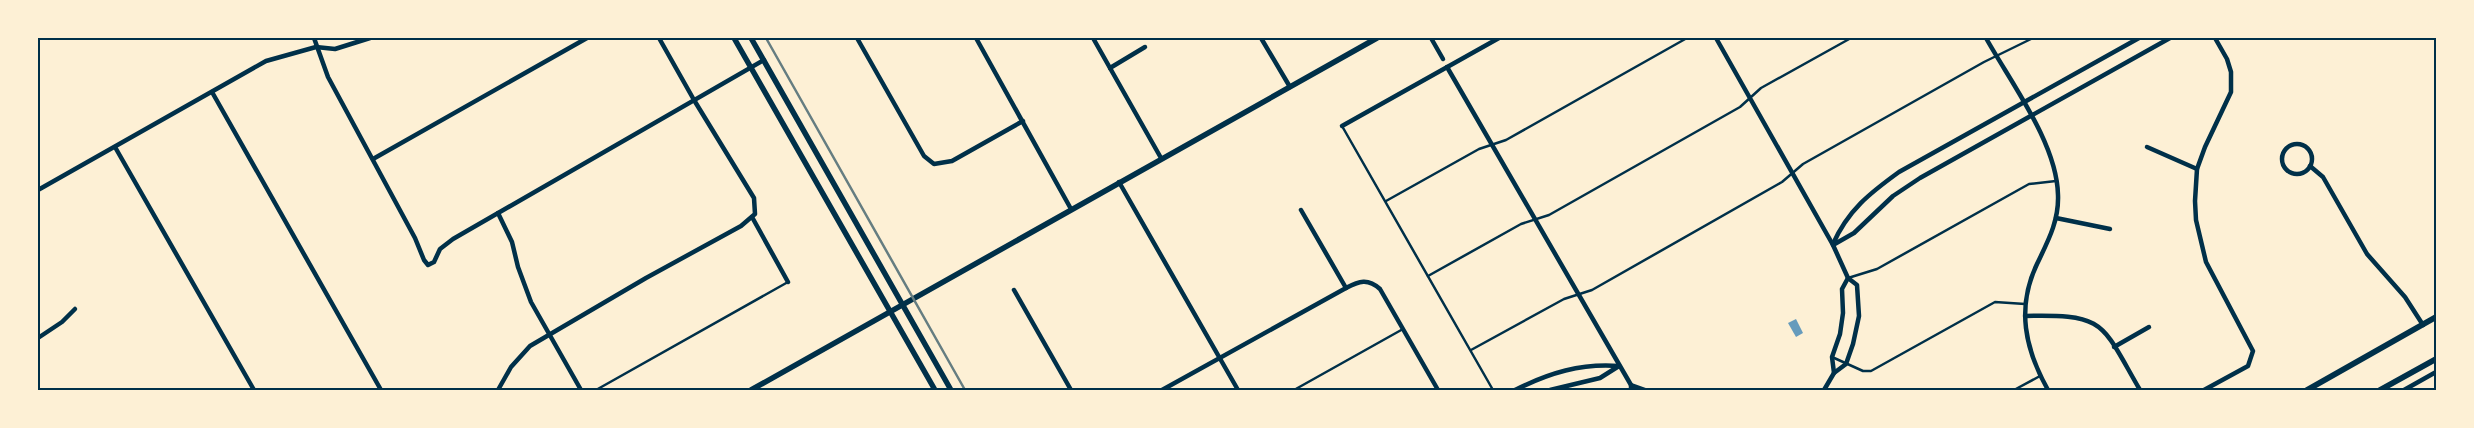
<svg xmlns="http://www.w3.org/2000/svg" width="2474" height="428" font-family="'Open Sans',sans-serif">
	<style>
		.water { fill: #669bbc }
		.lines { fill: none; stroke-linecap: round; stroke-linejoin: round }
		.service { stroke: #003049; stroke-width: 2.5 }
		.minor { stroke: #003049; stroke-width: 4.5 }
		.tertiary { stroke: #003049; stroke-width: 5.5 }
		.secondary { stroke: #003049; stroke-width: 6 }
		.rail { stroke: #657d81; stroke-width: 2.5 }
		.neatline { fill: none; stroke: #003049; stroke-width: 2 }
	</style>
	<rect width="100%" height="100%" fill="#fdf0d5"/>
	<path class="water" d="M1796,319L1803,333L1796,337L1788,323Z"/>
	<g class="lines">
		<g class="service">
			<path d="M1342,126L1493,390"/>
			<path d="M1386,201L1479,149L1506,140L1687,38"/>
			<path d="M1428,276L1521,224L1549,215L1740,107L1761,88L1851,38"/>
			<path d="M1848,278L1877,269L2029,184L2056,181"/>
			<path d="M1471,350L1564,299L1592,290L1782,182L1803,164L1984,62L2033,38"/>
			<path d="M1832,357L1863,371H1871L1995,302L2025,304"/>
			<path d="M596,390L788,282"/>
			<path d="M1294,390L1403,329"/>
			<path d="M2014,390L2040,376"/>
		</g>
		<g class="minor">
			<path d="M314,38L328,77L415,238L424,260L428,265L434,262L440,249L453,239L764,60"/>
			<path d="M857,38L924,156L934,164L952,161L1023,121"/>
			<path d="M976,38L1071,209"/>
			<path d="M1093,38L1161,158"/>
			<path d="M1261,38L1290,87"/>
			<path d="M1431,38L1443,59"/>
			<path d="M1716,38L1833,245L1848,278L1857,285L1859,316L1853,344L1846,364L1834,373L1824,390"/>
			<path d="M1986,38C2011,83 2057,143 2058,195C2059,221 2048,241 2037,264C2016,308 2025,349 2048,390"/>
			<path d="M1447,67L1631,385V390"/>
			<path d="M1110,68L1145,47"/>
			<path d="M212,92L381,390"/>
			<path d="M1342,126L1499,38"/>
			<circle cx="2297" cy="159" r="15"/>
			<path d="M115,147L254,390"/>
			<path d="M2147,147L2197,169"/>
			<path d="M373,159L587,38"/>
			<path d="M2310,166L2323,177L2367,254L2405,297L2423,325"/>
			<path d="M1119,182L1238,390"/>
			<path d="M38,190L266,61L316,47L335,49L370,38"/>
			<path d="M1301,210L1346,288"/>
			<path d="M498,213L512,242L518,267L531,302L581,390"/>
			<path d="M752,217L788,282"/>
			<path d="M2056,218L2110,229"/>
			<path d="M1833,244C1848,210 1870,193 1899,172L2139,38"/>
			<path d="M1833,245L1854,233L1893,196L1920,178L2170,38"/>
			<path d="M1014,290L1071,390"/>
			<path d="M2025,316C2107,314 2101,323 2140,390"/>
			<path d="M38,338L62,322L75,309"/>
			<path d="M2114,347L2149,327"/>
			<path d="M1834,373L1832,357L1840,334L1843,313L1842,289L1848,278"/>
			<path d="M1631,385L1645,390"/>
			<path d="M498,390L511,367L530,346L646,278L741,226L755,214L754,198L694,100L659,38"/>
			<path d="M1162,390L1346,288C1359,281 1368,278 1380,289L1438,390"/>
			<path d="M1515,390C1549,373 1581,363 1619,366"/>
			<path d="M1550,390L1600,378L1619,366"/>
			<path d="M2204,390L2248,366L2253,351L2206,262L2196,220L2195,201L2197,169L2205,147L2231,92V72L2227,59L2215,38"/>
			<path d="M2404,390L2436,372"/>
		</g>
		<g class="tertiary">
			<path d="M734,38L935,390"/>
			<path d="M751,38L951,390"/>
			<path d="M751,390L1377,38"/>
		</g>
		<g class="secondary">
			<path d="M2307,390L2436,317"/>
			<path d="M2380,390L2436,359"/>
		</g>
		<path class="rail" d="M766,38L965,390"/>
	</g>
	<rect width="2474" height="428" fill="none" stroke="#fdf0d5" stroke-width="78"/>
	<rect x="39" y="39" width="2396" height="350" class="neatline"/>
</svg>
